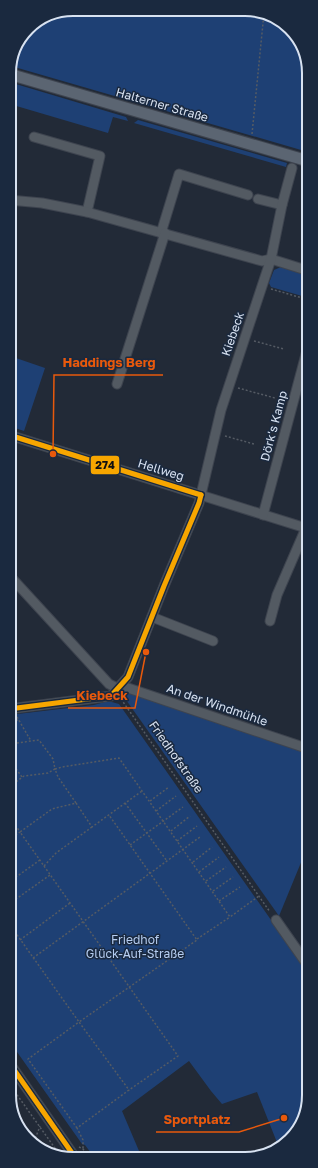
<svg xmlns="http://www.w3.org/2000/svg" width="318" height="1168" font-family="'Golos Text',sans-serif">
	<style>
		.green { fill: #1e4074 }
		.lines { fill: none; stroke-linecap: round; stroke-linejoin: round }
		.minor-casing { stroke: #3e444f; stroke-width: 11 }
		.major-casing { stroke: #3e444f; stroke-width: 13 }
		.path { stroke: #555b64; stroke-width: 1.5; stroke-dasharray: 2 2; stroke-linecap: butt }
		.minor { stroke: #535a62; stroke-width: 9 }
		.major { stroke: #5b6572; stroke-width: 11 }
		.bus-1-casing { stroke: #1a293f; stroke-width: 8 }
		.bus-1 { stroke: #f7a600; stroke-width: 5 }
		.labels { text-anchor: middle; stroke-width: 3; stroke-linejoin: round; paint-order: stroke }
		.street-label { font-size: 12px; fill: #d8e2f1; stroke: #1a293f }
		.park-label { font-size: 12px; fill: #b5cdf1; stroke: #1a293f }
		.rim { fill: none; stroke: #d8e2f1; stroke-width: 2 }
		.leader { fill: none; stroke: #e8590c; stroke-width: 1.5 }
		.callout-dot { fill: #e8590c; stroke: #1a293f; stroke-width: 1.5 }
		.callout-label { font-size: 13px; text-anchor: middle; font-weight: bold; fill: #e8590c; stroke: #1a293f; stroke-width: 3; stroke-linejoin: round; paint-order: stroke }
		.line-badge { stroke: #1a293f; stroke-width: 1.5 }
		.pale-badge-label { font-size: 11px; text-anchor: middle; font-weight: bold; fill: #111 }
	</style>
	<rect width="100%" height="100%" fill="#222a37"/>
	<g class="green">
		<path d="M73,9L261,11L293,31L308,65V152L11,66L28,28Z"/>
		<path d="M9,82L126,117L128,121L113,117L108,133L13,105L12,110L9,109Z"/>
		<path d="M138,120L287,163L286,167L134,123Z"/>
		<path d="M281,267L309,274V298L271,287L269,283L274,270Z"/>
		<path d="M13,357L45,368L24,431L9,426V369Z"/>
		<path d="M126,691L309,754V843L279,916L124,697Z"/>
		<path d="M108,701L119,704L309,974V1099L293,1137L278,1145L257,1092L222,1104L211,1091L189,1061L122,1111L142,1158L94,1157L85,1145L82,1144L10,1042L9,715L94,705Z"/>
	</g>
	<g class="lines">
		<defs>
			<g id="minor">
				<path d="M34,137L100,156L87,212"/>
				<path d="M258,199L282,205"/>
				<path d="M9,200L42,203L87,212L262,261L271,259L309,271"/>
				<path d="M161,233L179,174L248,195"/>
				<path d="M117,384L165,233"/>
				<path d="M9,435L309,529"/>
				<path d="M263,515L309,343"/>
				<path d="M9,575L109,684L117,688H128L309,749"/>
				<path d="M152,617L213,641"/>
				<path d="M270,621L277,595L306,528"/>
				<path d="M9,709L111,696L128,677L164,586L199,503L221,410L271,259L282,205L292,168"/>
				<path d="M276,920L309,967"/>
				<path d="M10,1064L72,1153L73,1158"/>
			</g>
			<path id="major" d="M9,74L308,161"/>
		</defs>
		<use href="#minor" class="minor-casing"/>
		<use href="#major" class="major-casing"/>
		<g class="path">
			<path d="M252,134L264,13"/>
			<path d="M271,289L309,300"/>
			<path d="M254,341L284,349"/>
			<path d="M238,388L275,398"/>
			<path d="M225,436L254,444"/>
			<path d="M121,699L270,912"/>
			<path d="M17,717L31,741"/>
			<path d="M9,721L18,720"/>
			<path d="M9,744L39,740L53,759L55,769L48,773L24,776L9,787"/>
			<path d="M9,759L22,777"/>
			<path d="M9,770L17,781"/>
			<path d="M9,780L13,784"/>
			<path d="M150,801L169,787"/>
			<path d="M76,803L92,827L142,791"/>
			<path d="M125,803L167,861"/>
			<path d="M156,811L176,796"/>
			<path d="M9,817L13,821L9,823"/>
			<path d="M92,827L56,853L44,866L20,832L52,809L76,803L58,777L55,769L62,767L119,758L230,917L259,896"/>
			<path d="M171,831L190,816"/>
			<path d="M9,840L20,832L13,821"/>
			<path d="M177,841L197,826"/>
			<path d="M130,845L183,807"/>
			<path d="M193,862L212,847"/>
			<path d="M44,866L178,1056L129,1090"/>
			<path d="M199,872L219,857"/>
			<path d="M206,881L226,867"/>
			<path d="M9,882L40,860"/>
			<path d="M213,891L233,877"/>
			<path d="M219,901L240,887"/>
			<path d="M9,904L50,875"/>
			<path d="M10,925L79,1022L197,940L109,815"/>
			<path d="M197,939L230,917"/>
			<path d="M10,940L17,935"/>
			<path d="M20,940L70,903"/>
			<path d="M33,958L200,837"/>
			<path d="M10,1085L62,1158"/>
			<path d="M10,1100L13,1089"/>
			<path d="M77,1128L28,1059L79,1022L129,1090L77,1128L83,1140V1149"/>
			<path d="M34,1142L40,1126"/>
			<path d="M284,1142L286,1140"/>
			<path d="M79,1147L83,1149L90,1158"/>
		</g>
		<use href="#minor" class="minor"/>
		<use href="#major" class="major"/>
		<defs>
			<g id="bus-1">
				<path d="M9,435L201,495"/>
				<path d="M9,709L111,696L128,677L164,586L199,503L201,495"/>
				<path d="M10,1064L72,1153L80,1158"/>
			</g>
		</defs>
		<use href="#bus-1" class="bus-1-casing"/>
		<use href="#bus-1" class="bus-1"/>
	</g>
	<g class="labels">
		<g class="street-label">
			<text transform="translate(162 105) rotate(16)" y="4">Halterner Straße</text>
			<text transform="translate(233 334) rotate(-71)" y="4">Kiebeck</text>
			<text transform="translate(274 426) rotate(-75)" y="4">Dörk's Kamp</text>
			<text transform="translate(161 470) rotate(17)" y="4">Hellweg</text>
			<text transform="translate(217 705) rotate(19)" y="4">An der Windmühle</text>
			<text transform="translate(176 757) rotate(55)" y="4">Friedhofstraße</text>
		</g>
		<g class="park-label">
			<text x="135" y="944">Friedhof<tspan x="135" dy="14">Glück-Auf-Straße</tspan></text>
		</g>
	</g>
	<path d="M0 0H318V1168H0ZM73 16H245A57 57 0 0 1 302 73V1095A57 57 0 0 1 245 1152H73A57 57 0 0 1 16 1095V73A57 57 0 0 1 73 16Z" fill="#1a293f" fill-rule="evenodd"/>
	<path class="rim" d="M73 16H245A57 57 0 0 1 302 73V1095A57 57 0 0 1 245 1152H73A57 57 0 0 1 16 1095V73A57 57 0 0 1 73 16Z"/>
	<path class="leader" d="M53 454L54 375H163M146 652L135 708H68M284 1118L239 1132H156"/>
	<g class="callout-dot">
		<circle cx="53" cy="454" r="4"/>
		<circle cx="146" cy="652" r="4"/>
		<circle cx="284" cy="1118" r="4"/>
	</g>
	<g class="callout-label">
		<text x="109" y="367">Haddings Berg</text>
		<text x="102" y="700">Kiebeck</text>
		<text x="197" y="1124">Sportplatz</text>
	</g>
	<rect class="line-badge" x="90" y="455" width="30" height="20" rx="4" fill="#f7a600"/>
	<g class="pale-badge-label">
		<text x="105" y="469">274</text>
	</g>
</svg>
